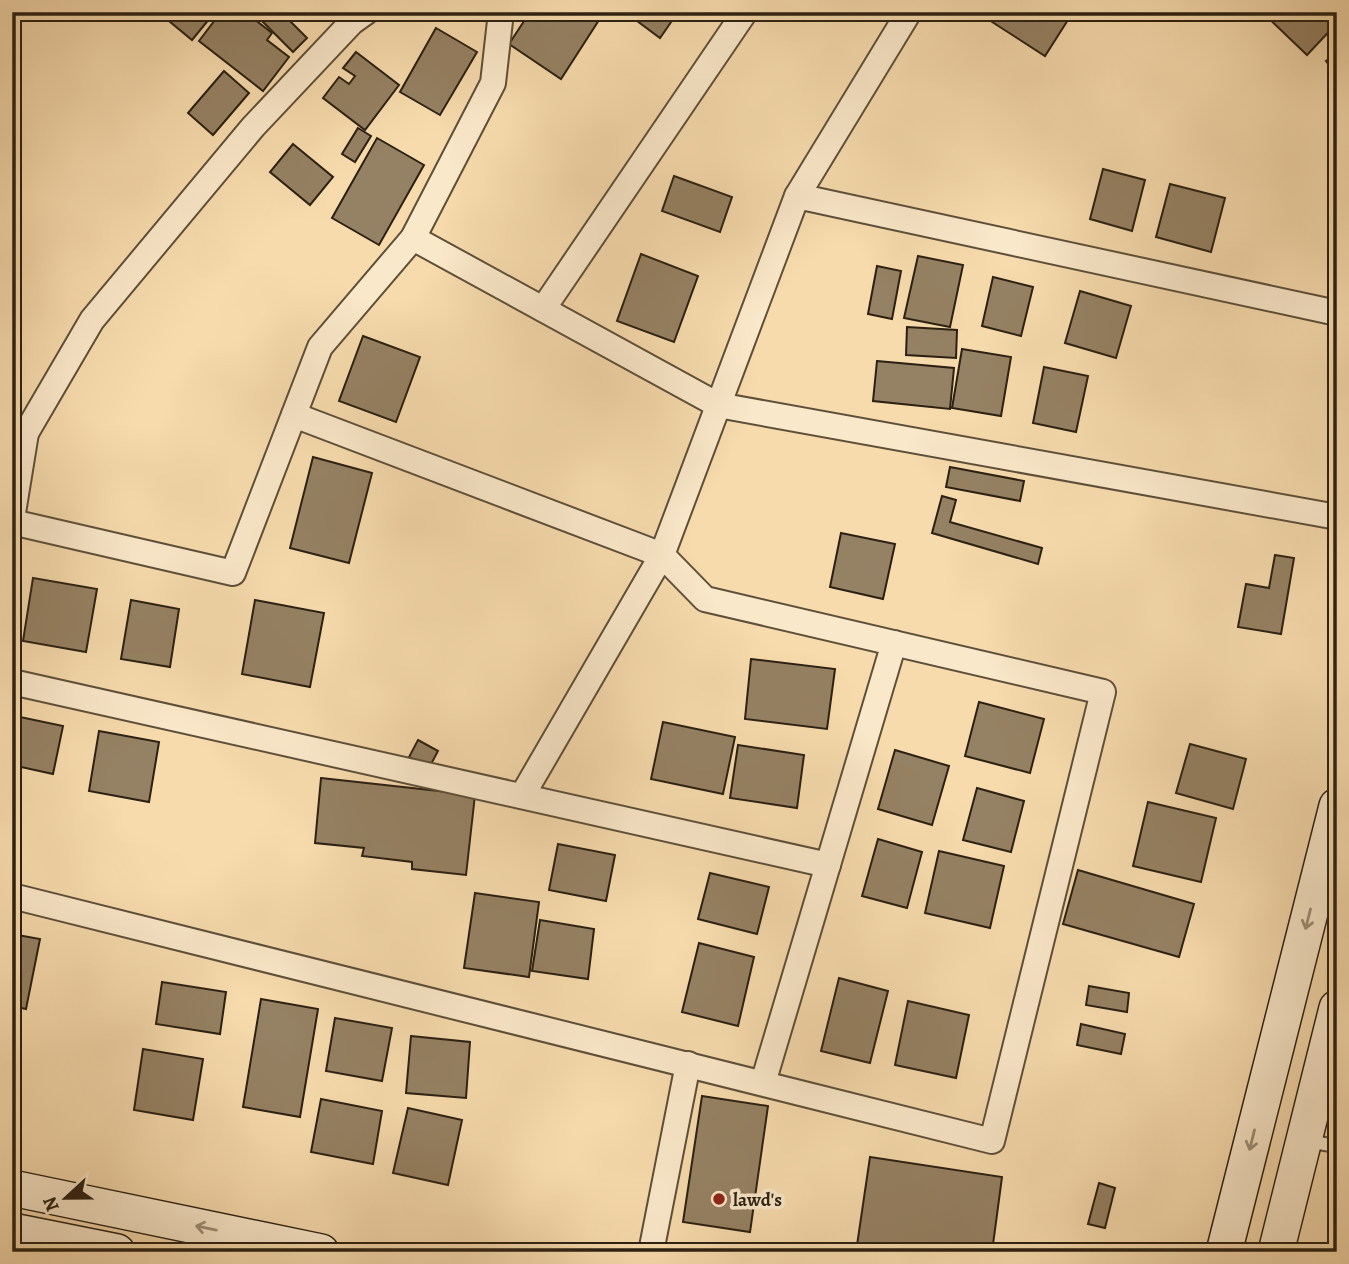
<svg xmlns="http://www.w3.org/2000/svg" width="1349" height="1264" font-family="Alegreya,serif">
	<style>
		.building { fill: #958163; stroke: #2b2012; stroke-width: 2 }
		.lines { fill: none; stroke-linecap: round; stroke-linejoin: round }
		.lane-casing { stroke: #5e4f39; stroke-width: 16 }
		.street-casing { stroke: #5e4f39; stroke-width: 28 }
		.secondary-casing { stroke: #2b2012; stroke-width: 38 }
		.lane { stroke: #fae8ca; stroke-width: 12 }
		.street { stroke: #fae8ca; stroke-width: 24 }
		.secondary { stroke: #fae8ca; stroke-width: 35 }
		.oneway { stroke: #9d8e77 }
		.poi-dot { fill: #8f2418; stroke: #fae8ca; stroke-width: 2.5 }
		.labels { text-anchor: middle; stroke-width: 7; stroke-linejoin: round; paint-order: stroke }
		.poi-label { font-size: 19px; font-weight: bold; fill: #2b2012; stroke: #fae8ca; text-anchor: start }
	</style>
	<rect width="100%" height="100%" fill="#f7dbad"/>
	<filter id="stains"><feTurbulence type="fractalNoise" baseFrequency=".00286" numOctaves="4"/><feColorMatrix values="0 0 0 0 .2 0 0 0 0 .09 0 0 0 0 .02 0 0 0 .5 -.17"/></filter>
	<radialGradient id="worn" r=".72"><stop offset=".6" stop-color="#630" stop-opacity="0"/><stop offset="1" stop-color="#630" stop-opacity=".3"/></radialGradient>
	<g class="building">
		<path d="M166,12H215L192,40L163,16Z"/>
		<path d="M221,12H245L272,33L267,40L289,57L263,91L199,41Z"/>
		<path d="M253,12H281L307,38L293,52Z"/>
		<path d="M530,12H586L599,20L561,79L509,44Z"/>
		<path d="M625,12H678L660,38Z"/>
		<path d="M990,12H1073L1045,56L986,18Z"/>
		<path d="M1262,12H1337V23L1307,55Z"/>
		<path d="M436,28L477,52L440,115L400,92Z"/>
		<path d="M356,52L399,85L365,130L323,98L339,77L349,84L355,76L343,68Z"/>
		<path d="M1337,53V76L1326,61Z"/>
		<path d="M224,71L249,93L213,135L188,113Z"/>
		<path d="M358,128L371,136L355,162L342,154Z"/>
		<path d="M377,138L424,165L379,245L332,218Z"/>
		<path d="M293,144L333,177L310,205L270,172Z"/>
		<path d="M1103,169L1145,180L1132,231L1090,219Z"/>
		<path d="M674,176L732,197L720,232L662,211Z"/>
		<path d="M1170,184L1225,198L1211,252L1156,237Z"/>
		<path d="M641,254L698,276L674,342L617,321Z"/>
		<path d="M918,256L963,265L950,327L904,318Z"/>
		<path d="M877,266L901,271L892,319L868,314Z"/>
		<path d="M993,277L1033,287L1021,336L982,326Z"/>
		<path d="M1080,291L1131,306L1116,358L1065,343Z"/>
		<path d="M907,327L957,330L956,358L906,355Z"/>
		<path d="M363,336L420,357L396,422L339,401Z"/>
		<path d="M962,349L1011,357L1001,416L952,408Z"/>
		<path d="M877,361L954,368L950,409L873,401Z"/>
		<path d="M1044,367L1088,376L1076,432L1033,423Z"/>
		<path d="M313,457L372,473L349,563L290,548Z"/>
		<path d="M950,467L1024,481L1020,501L946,487Z"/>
		<path d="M942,496L956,500L950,522L1042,548L1038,564L932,533Z"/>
		<path d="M841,533L895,544L883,599L830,587Z"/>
		<path d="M1275,555L1294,558L1281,634L1238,627L1246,584L1269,588Z"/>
		<path d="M33,578L97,589L86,652L23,641Z"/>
		<path d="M131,600L179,609L170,667L121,659Z"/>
		<path d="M255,600L324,613L310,687L242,674Z"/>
		<path d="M751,659L835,669L827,729L745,719Z"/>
		<path d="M979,702L1044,719L1030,773L965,756Z"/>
		<path d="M20,717L63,726L53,774L12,765Z"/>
		<path d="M663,722L735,737L723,794L651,779Z"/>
		<path d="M99,731L159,742L149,802L89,791Z"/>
		<path d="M418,740L438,751L429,768L409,757Z"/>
		<path d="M1190,744L1246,759L1233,809L1176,793Z"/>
		<path d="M738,745L804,755L797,808L730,798Z"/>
		<path d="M895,750L949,766L932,825L878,809Z"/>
		<path d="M321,778L475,795L466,875L412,869V862L362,856L364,848L315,843Z"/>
		<path d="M977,788L1024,801L1011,852L963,840Z"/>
		<path d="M1148,802L1216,818L1201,882L1133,866Z"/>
		<path d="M878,839L922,852L907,908L862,896Z"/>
		<path d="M558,844L615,855L606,901L549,890Z"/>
		<path d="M939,851L1004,866L990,928L925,913Z"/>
		<path d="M1078,870L1194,904L1179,957L1063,924Z"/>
		<path d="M710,873L769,887L757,934L698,919Z"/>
		<path d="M475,893L539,902L529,977L464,968Z"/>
		<path d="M540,920L594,929L588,979L532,971Z"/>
		<path d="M12,934L40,939L26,1009L12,1006Z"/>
		<path d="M699,943L754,957L738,1026L682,1012Z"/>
		<path d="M839,978L888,991L870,1063L821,1051Z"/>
		<path d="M162,982L226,992L220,1034L156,1024Z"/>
		<path d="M1089,986L1129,993L1127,1012L1086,1005Z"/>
		<path d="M261,999L318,1009L300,1117L243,1107Z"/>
		<path d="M908,1001L969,1015L956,1078L895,1065Z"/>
		<path d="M335,1018L392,1028L382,1081L326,1071Z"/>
		<path d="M1081,1024L1125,1034L1121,1054L1077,1045Z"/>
		<path d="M411,1036L470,1042L466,1098L406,1093Z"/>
		<path d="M143,1049L203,1059L193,1120L134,1110Z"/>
		<path d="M702,1096L768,1106L750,1232L683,1222Z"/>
		<path d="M321,1099L382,1111L373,1164L311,1152Z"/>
		<path d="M408,1108L462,1120L448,1185L393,1173Z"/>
		<path d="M870,1157L1002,1177L992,1252H856Z"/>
		<path d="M1099,1183L1115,1188L1105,1228L1088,1224Z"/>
	</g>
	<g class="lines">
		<defs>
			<path id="lane" d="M1306,1141L1337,1146"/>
			<g id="street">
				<path d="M797,196L1337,313"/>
				<path d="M413,238L718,405L1337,517"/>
				<path d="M543,309L745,12"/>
				<path d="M294,415L662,555L797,196L909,12"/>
				<path d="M26,433L92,320L253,127L352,22L366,12"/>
				<path d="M12,519L26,433L13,426"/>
				<path d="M12,522L233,573L320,347L413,238L493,83L501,12"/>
				<path d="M12,682L828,865"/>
				<path d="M12,896L992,1141L1103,692L705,599L662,555L522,796"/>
				<path d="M763,1083L894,643"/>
				<path d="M651,1252L688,1064"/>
			</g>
			<g id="secondary">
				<path d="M12,1188L321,1252"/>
				<path d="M12,1231L117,1252"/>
				<path d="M1224,1252L1337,806"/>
				<path d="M1276,1252L1337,1008"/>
			</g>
		</defs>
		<use href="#lane" class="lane-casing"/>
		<use href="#street" class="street-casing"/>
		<use href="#secondary" class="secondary-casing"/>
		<use href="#lane" class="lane"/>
		<use href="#street" class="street"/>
		<use href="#secondary" class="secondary"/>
	</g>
	<defs><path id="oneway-shaft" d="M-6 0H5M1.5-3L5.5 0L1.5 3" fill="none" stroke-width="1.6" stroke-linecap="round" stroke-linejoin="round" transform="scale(1.75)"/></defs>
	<g class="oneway">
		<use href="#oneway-shaft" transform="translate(1308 919) rotate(104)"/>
		<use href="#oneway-shaft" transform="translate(1252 1140) rotate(104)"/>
		<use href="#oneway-shaft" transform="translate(206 1228) rotate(-168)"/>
	</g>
	<circle class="poi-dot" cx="719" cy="1199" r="7"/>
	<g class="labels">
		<g class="poi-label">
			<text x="733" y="1206">lawd's</text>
		</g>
	</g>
	<rect width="1349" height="1264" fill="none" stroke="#f7dbad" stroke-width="42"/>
	<rect x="14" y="14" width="1321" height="1236" fill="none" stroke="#2b2012" stroke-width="3.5"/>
	<rect x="21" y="21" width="1307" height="1222" fill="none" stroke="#2b2012" stroke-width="2"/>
	<g transform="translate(66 1198) rotate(248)" stroke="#fae8ca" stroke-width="5" paint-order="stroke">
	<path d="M0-5L12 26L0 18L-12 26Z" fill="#2b2012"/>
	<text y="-10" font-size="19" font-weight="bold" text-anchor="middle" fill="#2b2012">N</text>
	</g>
	<rect width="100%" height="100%" filter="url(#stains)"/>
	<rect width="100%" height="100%" fill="url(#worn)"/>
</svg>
